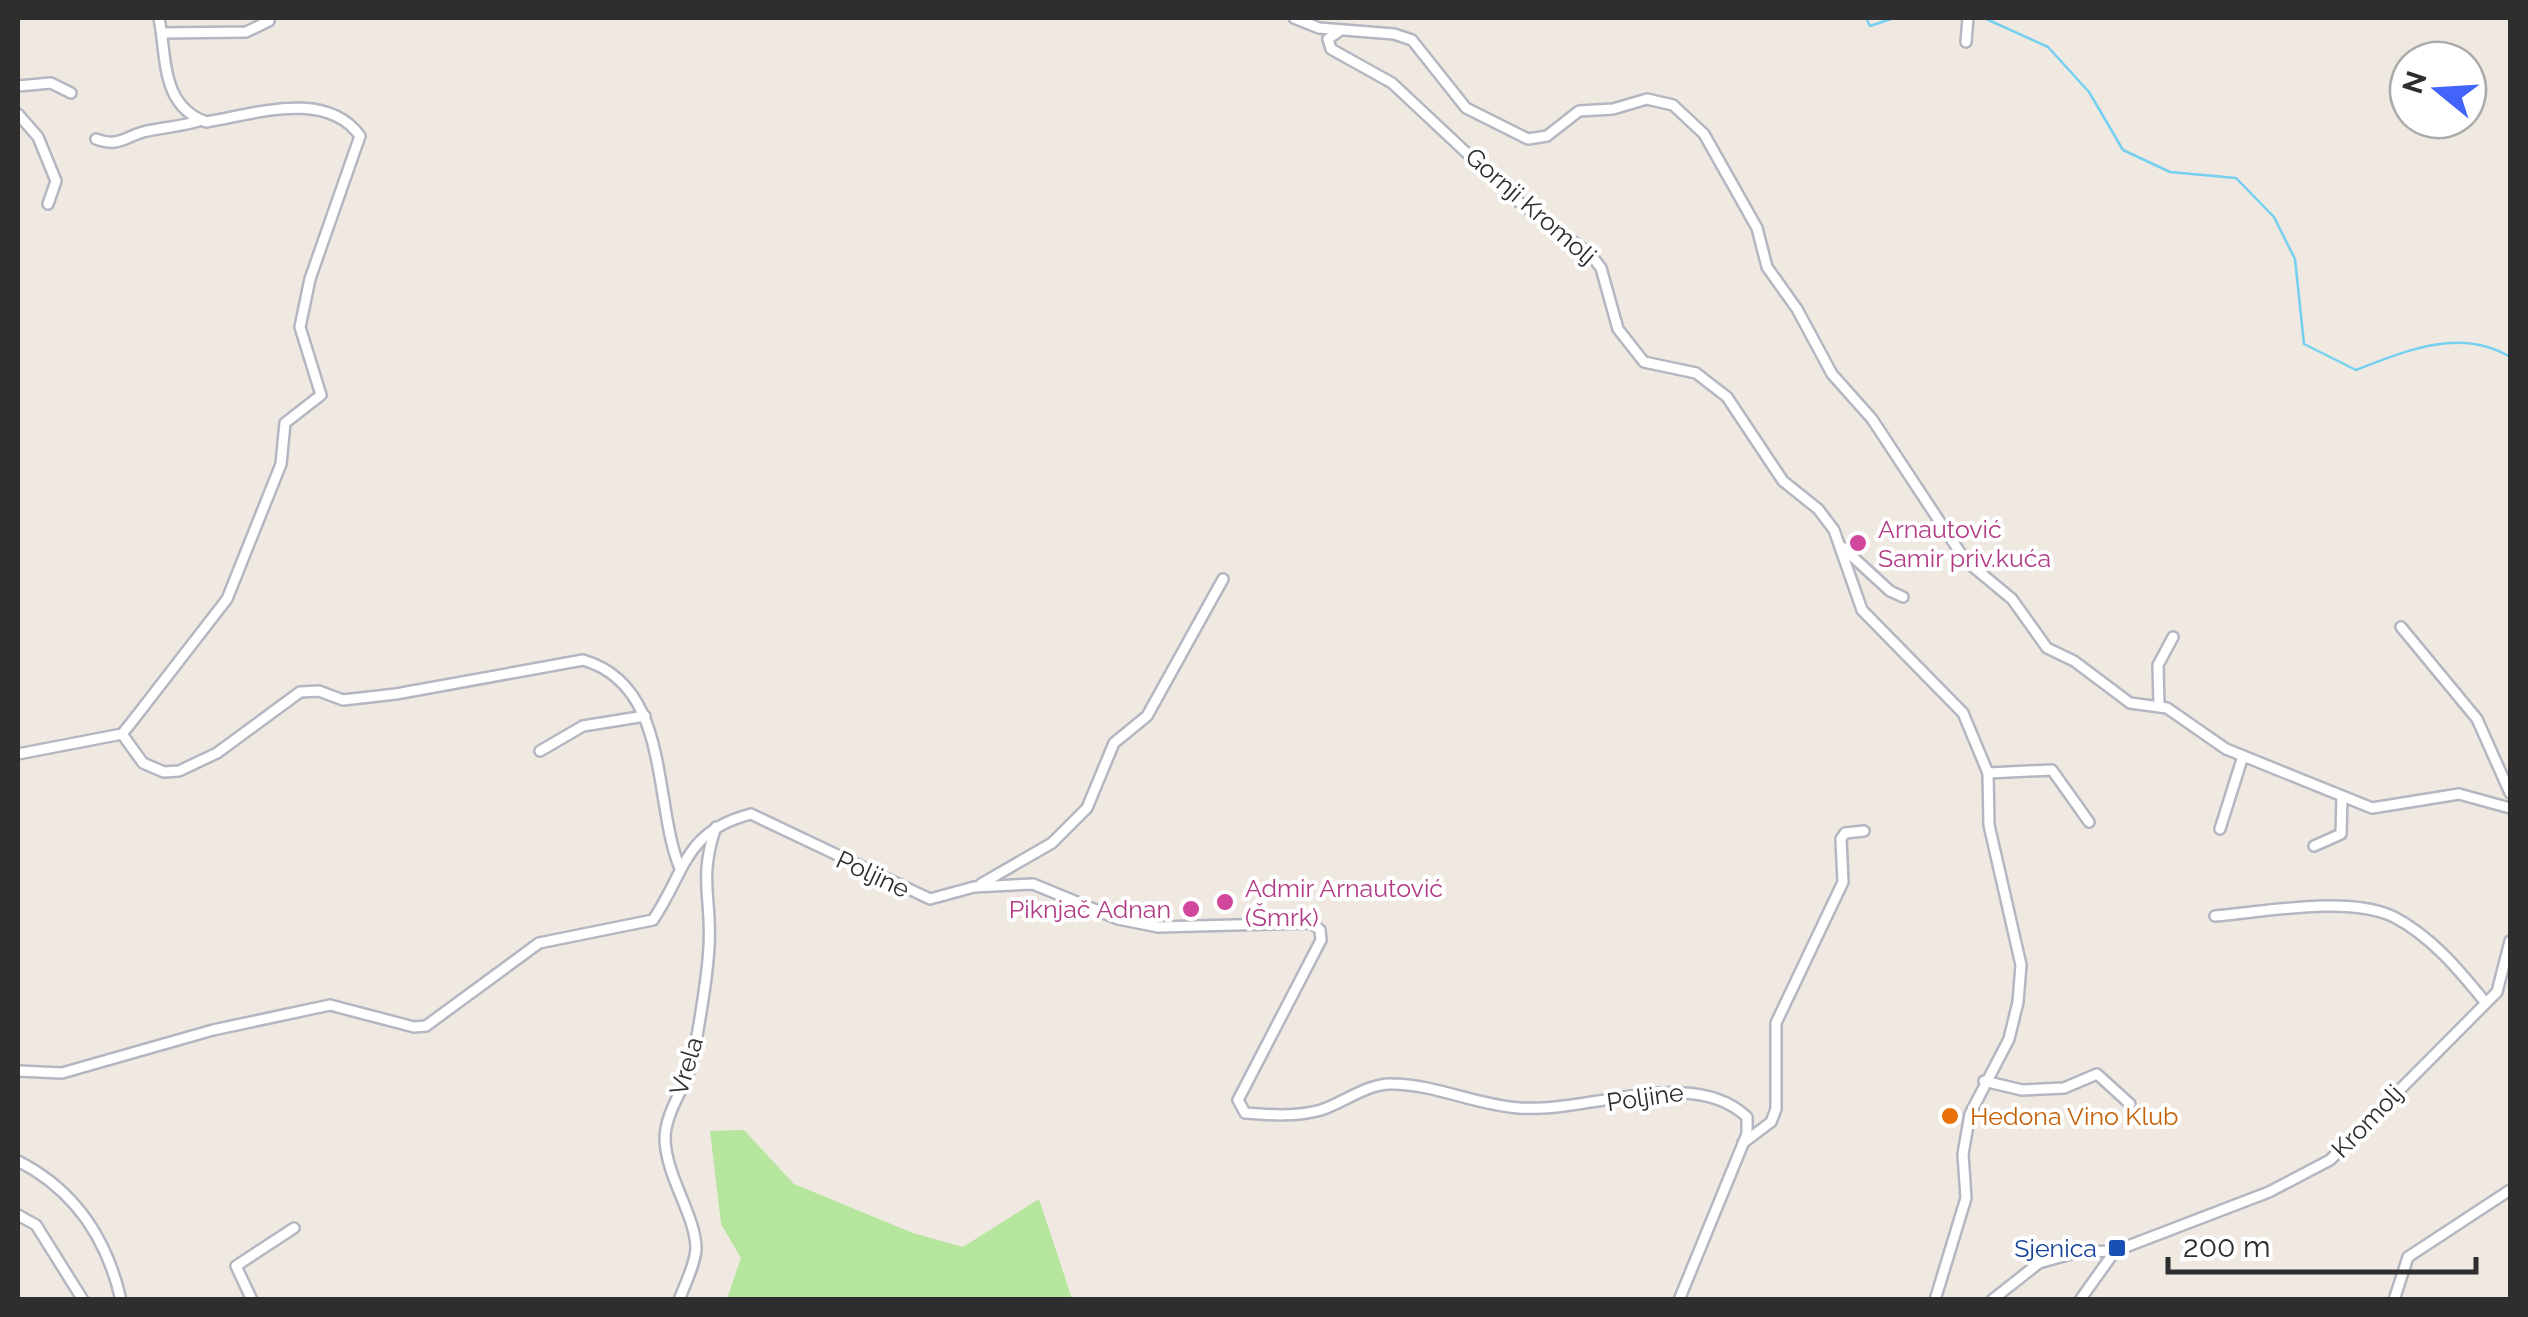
<svg xmlns="http://www.w3.org/2000/svg" width="2528" height="1317" font-family="Raleway,sans-serif">
	<style>
		.green { fill: #b6e59e }
		.lines { fill: none; stroke-linecap: round; stroke-linejoin: round }
		.stream { stroke: #75cff0; stroke-width: 2.5 }
		.minor-casing { stroke: #b4b7c1; stroke-width: 14 }
		.minor { stroke: #fff; stroke-width: 9 }
		.hotel-dot { fill: #d1479c; stroke: #fff; stroke-width: 4 }
		.food-dot { fill: #e8710a; stroke: #fff; stroke-width: 4 }
		.transit-dot { fill: #1a4fb4; stroke: #fff; stroke-width: 4 }
		.labels { text-anchor: middle; stroke-width: 8; stroke-linejoin: round; paint-order: stroke }
		.street-label { font-size: 25px; fill: #2e2e2e; stroke: #fff }
		.hotel-label { font-size: 25px; fill: #b23c85; stroke: #fff; text-anchor: start }
		.food-label { font-size: 25px; fill: #c56008; stroke: #fff; text-anchor: start }
		.transit-label { font-size: 25px; fill: #164399; stroke: #fff; text-anchor: end }
	</style>
	<rect width="100%" height="100%" fill="#efe9e1"/>
	<path class="green" d="M744,1130L794,1184L913,1233L963,1247L1039,1199L1072,1299H727L741,1258L721,1224L710,1131Z"/>
	<g class="lines">
		<g class="stream">
			<path d="M1866,18L1870,26L1894,18"/>
			<path d="M1984,18L2048,47L2089,92L2123,150L2170,172L2236,178L2274,217L2295,259L2304,344L2356,370C2405,351 2460,327 2510,357"/>
		</g>
		<defs>
			<g id="minor">
				<path d="M1294,18L1319,28L1394,34L1412,40L1466,108L1528,139L1547,136L1579,111L1613,109L1647,99L1673,105L1704,134L1757,228L1767,267L1797,309L1832,374L1872,419L1965,560L2012,599L2047,648L2074,661L2130,703L2167,708L2226,749L2372,808L2459,794L2510,808"/>
				<path d="M1338,32L1328,39L1331,49L1392,83L1519,202L1591,255L1601,268L1618,329L1644,362L1696,373L1727,397L1783,481L1818,509L1834,530L1862,610L1963,713L1988,773L1989,825L2021,965L2018,1002L2009,1039L1970,1114L1963,1154L1966,1198L1935,1300"/>
				<path d="M162,33L246,32L269,21"/>
				<path d="M1966,42L1968,18"/>
				<path d="M18,86L51,83L71,93"/>
				<path d="M18,114L38,137L56,181L48,204"/>
				<path d="M96,139C118,147 123,138 143,132C162,127 182,127 202,120"/>
				<path d="M1842,547L1890,591L1903,597"/>
				<path d="M2401,627L2477,719L2510,793"/>
				<path d="M2159,704L2158,665L2173,637"/>
				<path d="M122,734L143,763L164,772L179,771L217,753L300,692L319,691L343,700L396,694L583,660C670,685 653,799 679,866"/>
				<path d="M540,751L583,726L645,716"/>
				<path d="M18,754L122,734L131,723L227,599L281,464L285,423L321,395L300,327L310,279L360,136C326,89 255,114 206,122C160,105 167,57 159,18"/>
				<path d="M1988,773L2052,770L2089,822"/>
				<path d="M2220,829L2243,756"/>
				<path d="M2314,846L2341,834L2342,797"/>
				<path d="M981,884L1052,843L1087,808L1114,743L1147,716L1223,579"/>
				<path d="M2215,916C2263,912 2350,895 2394,917C2431,936 2460,971 2485,1002"/>
				<path d="M18,1071L62,1073L213,1030L330,1005L414,1027L426,1026L539,943L653,920C686,871 684,831 751,814L930,899L974,887L1033,884L1118,919L1158,927L1312,923L1320,930L1321,940L1238,1100L1245,1113C1270,1115 1296,1117 1321,1110C1343,1103 1368,1083 1392,1084C1434,1084 1476,1105 1519,1108C1591,1113 1692,1065 1747,1117V1134L1679,1300"/>
				<path d="M1984,1081L2022,1090L2064,1088L2097,1074L2130,1104"/>
				<path d="M1743,1143L1771,1122L1776,1109V1023L1843,882L1841,839L1845,833L1864,831"/>
				<path d="M18,1161C75,1190 107,1239 121,1300"/>
				<path d="M18,1215L36,1225L83,1300"/>
				<path d="M252,1300L236,1266L294,1228"/>
				<path d="M679,1300C685,1284 695,1265 696,1249C696,1216 666,1177 665,1139C665,1109 690,1083 694,1053C700,1018 707,983 709,947C712,898 698,878 716,827"/>
				<path d="M1992,1300L2039,1263L2078,1252L2115,1251L2269,1192L2330,1160L2497,992L2510,941"/>
				<path d="M2080,1300L2115,1251"/>
				<path d="M2394,1300L2408,1257L2510,1190"/>
			</g>
		</defs>
		<use href="#minor" class="minor-casing"/>
		<use href="#minor" class="minor"/>
	</g>
	<g class="hotel-dot">
		<circle cx="1858" cy="543" r="10"/>
		<circle cx="1225" cy="902" r="10"/>
		<circle cx="1191" cy="909" r="10"/>
	</g>
	<circle class="food-dot" cx="1950" cy="1116" r="10"/>
	<rect class="transit-dot" x="2107" y="1238" width="20" height="20" rx="5"/>
	<g class="labels">
		<g class="street-label">
			<text transform="translate(1531 206) rotate(41)" y="9">Gornji Kromolj</text>
			<text transform="translate(873 874) rotate(25)" y="9">Poljine</text>
			<text transform="translate(686 1066) rotate(-73)" y="9">Vrela</text>
			<text transform="translate(1645 1097) rotate(-8)" y="9">Poljine</text>
			<text transform="translate(2367 1121) rotate(-46)" y="9">Kromolj</text>
		</g>
		<g class="hotel-label">
			<text x="1878" y="538">Arnautović<tspan x="1878" dy="29">Samir priv.kuća</tspan></text>
			<text x="1245" y="897">Admir Arnautović<tspan x="1245" dy="29">(Šmrk)</tspan></text>
			<text x="1171" y="918" text-anchor="end">Piknjač Adnan</text>
		</g>
		<g class="food-label">
			<text x="1970" y="1125">Hedona Vino Klub</text>
		</g>
		<g class="transit-label">
			<text x="2097" y="1257">Sjenica</text>
		</g>
	</g>
	<rect width="2528" height="1317" fill="none" stroke="#2e2e2e" stroke-width="40"/>
	<g transform="translate(2438 90) rotate(288)"><circle r="48" fill="#ffffff" stroke="#ababab" stroke-width="2.5"/>
	<path d="M0-8L18 38L0 25L-18 38Z" fill="#4264fb"/>
	<text y="-15" font-size="28" font-weight="bold" text-anchor="middle" fill="#2e2e2e">N</text>
	</g>
	<path d="M2168 1257v15h308v-15" fill="none" stroke="#2e2e2e" stroke-width="5"/>
	<text x="2183" y="1257" font-size="30" fill="#2e2e2e" stroke="#ffffff" stroke-width="8" paint-order="stroke">200 m</text>
</svg>
